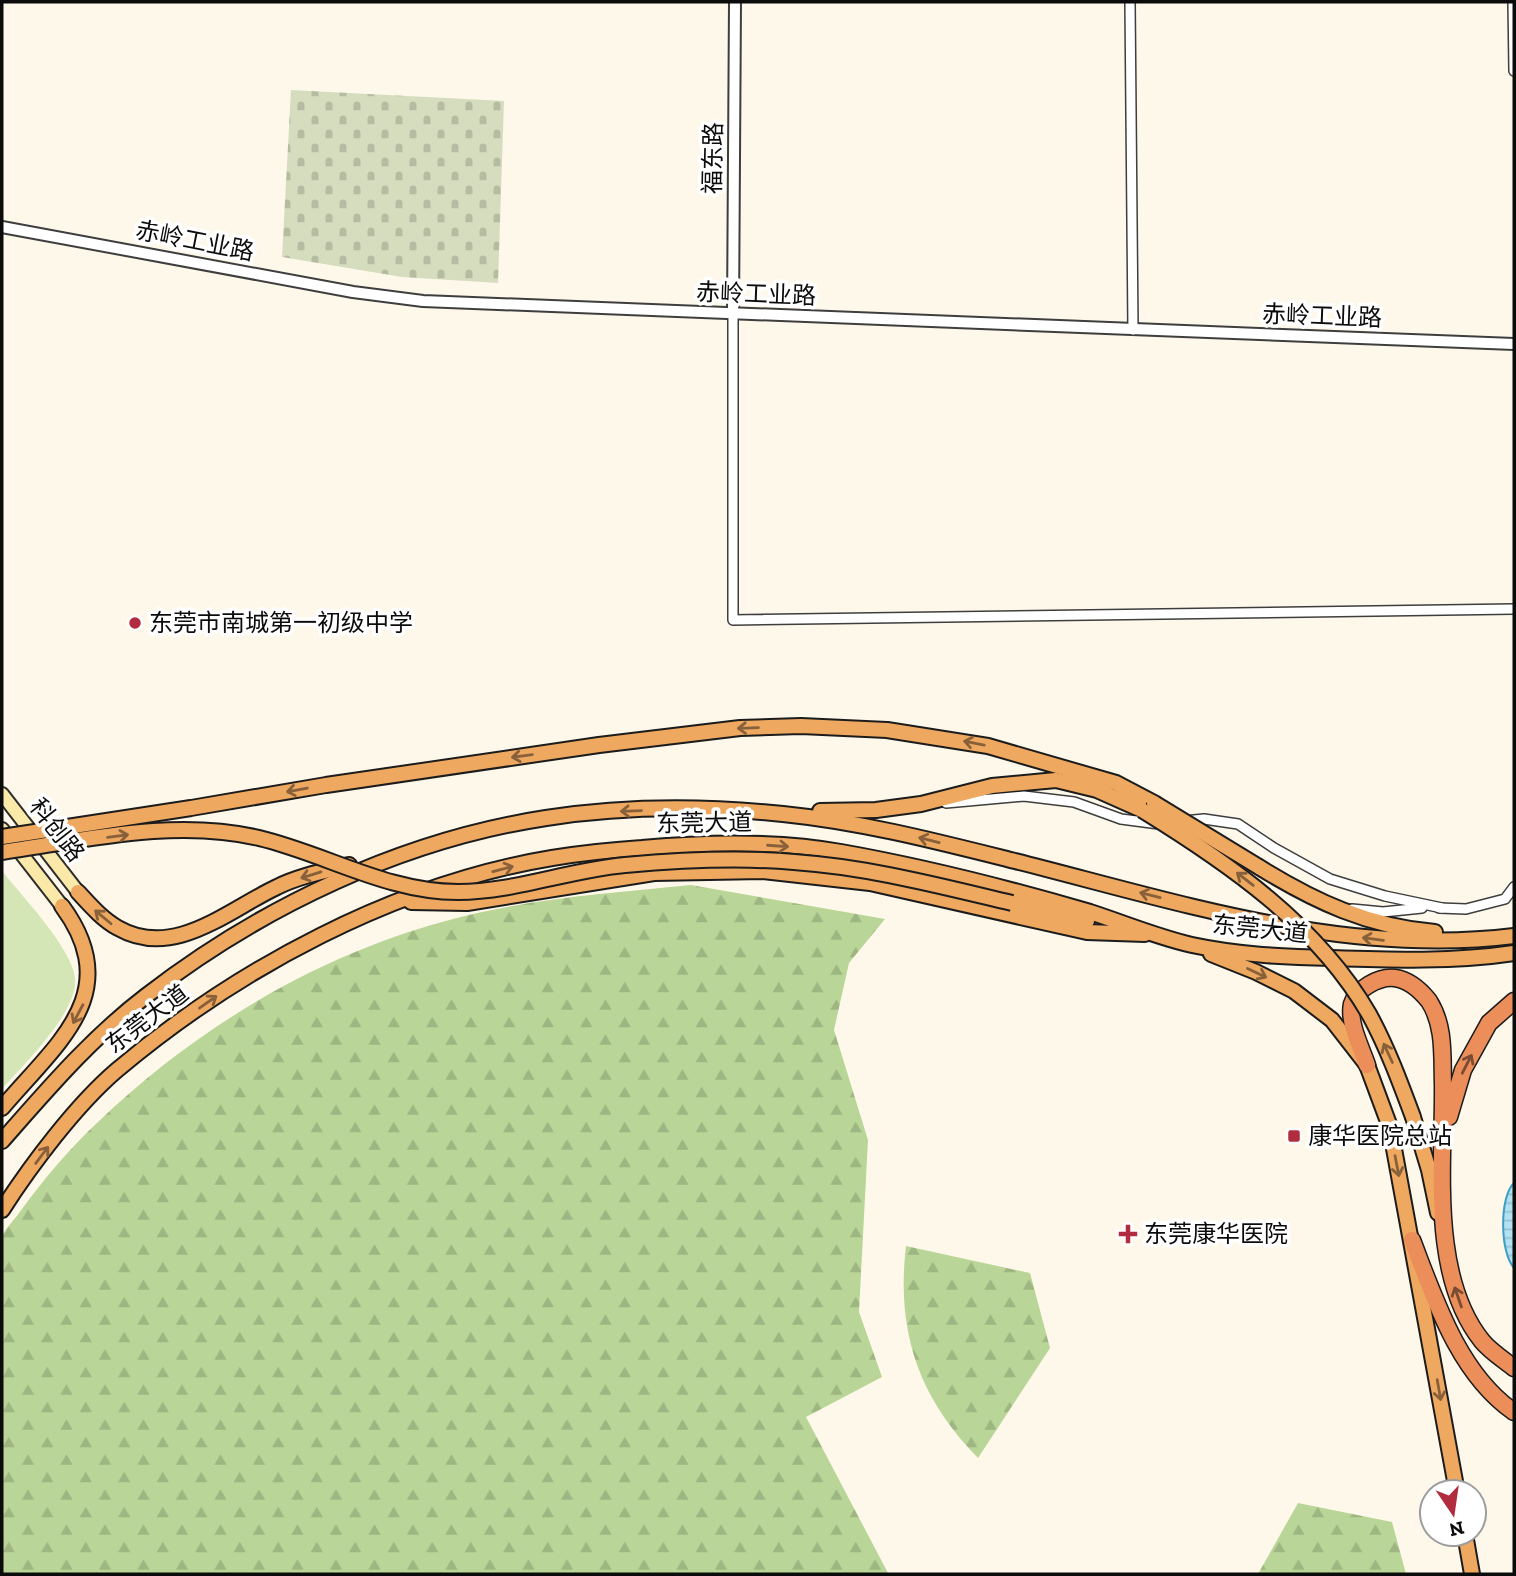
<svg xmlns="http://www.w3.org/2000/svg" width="1516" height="1576" font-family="'Zilla Slab','Noto Sans SC',serif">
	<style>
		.grass { fill: #d4e5b6 }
		.forest { fill: url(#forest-firs) }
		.cemetery { fill: url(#cemetery-stones) }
		.water { fill: url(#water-rules); stroke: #3d9dc5; stroke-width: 2 }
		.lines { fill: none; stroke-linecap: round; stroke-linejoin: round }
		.minor-casing { stroke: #3e3e3e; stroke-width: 12 }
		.tertiary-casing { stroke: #3e3e3e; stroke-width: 14 }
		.secondary-casing { stroke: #2d2d2d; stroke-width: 16 }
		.trunk-casing { stroke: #1c1c1c; stroke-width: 18 }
		.motorway-casing { stroke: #1c1c1c; stroke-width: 19 }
		.minor { stroke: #fff; stroke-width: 9 }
		.tertiary { stroke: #fff; stroke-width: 10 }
		.secondary { stroke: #fae9a9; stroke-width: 12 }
		.trunk { stroke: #eea860; stroke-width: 14 }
		.motorway { stroke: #ec8e5a; stroke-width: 16 }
		.trunk-bridge-casing { stroke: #1c1c1c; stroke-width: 18; stroke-linecap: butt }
		.trunk-bridge { stroke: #eea860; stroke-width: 14 }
		.oneway { stroke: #88613a }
		.oneway2 { stroke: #7c4c32 }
		.poi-dot { fill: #b22c40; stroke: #fff; stroke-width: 2.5 }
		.labels { text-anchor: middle; stroke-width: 7; stroke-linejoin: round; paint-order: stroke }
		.street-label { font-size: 24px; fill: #0b0b0b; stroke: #fff }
		.poi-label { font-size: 24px; fill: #0b0b0b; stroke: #fff; text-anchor: start }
	</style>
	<defs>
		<pattern id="forest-firs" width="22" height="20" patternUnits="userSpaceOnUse" patternTransform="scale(1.75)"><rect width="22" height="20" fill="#b9d597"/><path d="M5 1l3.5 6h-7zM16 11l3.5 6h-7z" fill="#9eb681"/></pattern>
		<pattern id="cemetery-stones" width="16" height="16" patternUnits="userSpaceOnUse" patternTransform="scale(1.75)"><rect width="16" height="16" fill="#d6ddbe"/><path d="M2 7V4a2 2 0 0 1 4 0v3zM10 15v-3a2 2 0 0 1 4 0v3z" fill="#b6bca2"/></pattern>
		<pattern id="water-rules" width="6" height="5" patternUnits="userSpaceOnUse" patternTransform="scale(1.75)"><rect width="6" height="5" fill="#b2e1f2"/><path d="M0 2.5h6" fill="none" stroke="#98c0ce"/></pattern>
	</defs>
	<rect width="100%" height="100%" fill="#fef8ea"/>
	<path class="grass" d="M2,871C21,895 72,948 75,978C79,1011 23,1065 2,1089Z"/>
	<g class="forest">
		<path d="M691,885L885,919L849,963L834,1030L868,1140L859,1312L882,1377L806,1417L888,1573L2,1574C2,1486 2,1398 2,1310C2,1297 0,1245 2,1236C6,1228 14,1220 19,1213C43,1180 69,1149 98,1122C208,1017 343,940 492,910C558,896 625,892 691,885Z"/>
		<path d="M906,1246L1030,1273L1050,1348L978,1458C918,1397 896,1331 906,1246Z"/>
		<path d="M1298,1503L1392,1522L1406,1574H1258Z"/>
	</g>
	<path class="cemetery" d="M291,90L504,101L498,283L402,277L282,257Z"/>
	<path class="water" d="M1514,1183V1268C1500,1253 1499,1197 1514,1183Z"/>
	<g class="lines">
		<defs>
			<g id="minor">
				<path d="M1130,2L1133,330"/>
				<path d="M1513,2L1514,71"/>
				<path d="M733,314V620L1514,609"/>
				<path d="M946,803L1024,796L1074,802L1121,819L1159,824"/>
				<path d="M1184,821L1204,819L1238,824L1274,848L1330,879L1385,896L1442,908"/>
				<path d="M1439,908L1466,909L1505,899L1514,887"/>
				<path d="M1352,909L1383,912L1422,908"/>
			</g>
			<g id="tertiary">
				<path d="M2,227L353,292L423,301L1514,344"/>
				<path d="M733,314L735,2"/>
			</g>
			<g id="secondary">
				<path d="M2,794L78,892"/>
				<path d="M2,829L62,906"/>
			</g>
			<g id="trunk">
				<path d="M191,808L326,785L599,745L740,728L801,726L887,730L988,746L1116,783L1154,803"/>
				<path d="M820,811L876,810L921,804L992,786L1056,780L1097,790L1142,810"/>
				<path d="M1259,867C1314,901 1369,927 1435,932"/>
				<path d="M78,892C90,905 102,919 118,928C174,960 228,910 277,887C299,876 325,871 349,865"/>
				<path d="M411,902L467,903L654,873L763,871L870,883L1087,932L1145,934"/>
				<path d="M1012,903L1087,921"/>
				<path d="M1211,954L1256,972L1294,991L1332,1020L1367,1065L1390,1127L1457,1492"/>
				<path d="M2,1108C57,1043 126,993 62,906"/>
				<path d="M1413,1117L1429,1170L1438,1213"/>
				<path d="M2,1141C47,1090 91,1038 146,996C261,907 402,840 546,818C623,806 706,806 783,814C862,822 939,842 1015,861C1178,902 1344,957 1514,936"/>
				<path d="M2,1210C31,1165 76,1105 117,1070C238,968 395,884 552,858C582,853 612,850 642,848C708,842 776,840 841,852C925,867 1008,888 1090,912C1124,923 1157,937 1192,945C1239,955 1285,957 1332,958C1393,960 1454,962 1514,953"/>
				<path d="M1465,1534L1472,1574"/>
			</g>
			<g id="motorway">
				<path d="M1367,1065C1361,1047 1348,1023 1352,1004C1356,989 1379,976 1395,978C1409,980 1421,991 1429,1001C1445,1026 1442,1056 1443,1084C1444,1163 1429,1275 1482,1341C1490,1351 1504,1360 1514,1368"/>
				<path d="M1449,1117L1463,1070L1489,1023L1514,1001"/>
				<path d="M1412,1240C1435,1300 1459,1374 1514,1412"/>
			</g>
		</defs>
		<use href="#minor" class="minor-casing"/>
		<use href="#tertiary" class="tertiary-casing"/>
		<use href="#secondary" class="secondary-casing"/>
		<use href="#trunk" class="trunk-casing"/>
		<use href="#motorway" class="motorway-casing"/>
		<use href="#minor" class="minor"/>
		<use href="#tertiary" class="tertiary"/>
		<use href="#secondary" class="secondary"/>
		<use href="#trunk" class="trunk"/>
		<use href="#motorway" class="motorway"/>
		<defs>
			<g id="trunk-bridge">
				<path d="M1154,803L1259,867"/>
				<path d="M1142,810C1228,863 1317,924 1369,1014C1387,1047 1400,1082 1413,1117"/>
				<path d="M2,837L191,808"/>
				<path d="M2,852C85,840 175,818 259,838C326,854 387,892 458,892C514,892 569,870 625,865C681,860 738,857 794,862C868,867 940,886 1012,903"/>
			</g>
		</defs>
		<use href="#trunk-bridge" class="trunk-bridge-casing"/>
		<use href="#trunk-bridge" class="trunk-bridge"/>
	</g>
	<defs><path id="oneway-shaft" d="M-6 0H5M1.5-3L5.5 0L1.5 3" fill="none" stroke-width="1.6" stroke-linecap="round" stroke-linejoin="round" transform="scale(1.75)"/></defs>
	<g class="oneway">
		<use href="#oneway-shaft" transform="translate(748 728) rotate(178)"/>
		<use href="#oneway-shaft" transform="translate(974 743) rotate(-169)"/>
		<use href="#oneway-shaft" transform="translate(522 756) rotate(172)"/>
		<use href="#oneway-shaft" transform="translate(297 790) rotate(170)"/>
		<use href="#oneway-shaft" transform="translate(631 811) rotate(178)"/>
		<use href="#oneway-shaft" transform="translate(118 836) rotate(-8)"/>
		<use href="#oneway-shaft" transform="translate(929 840) rotate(-166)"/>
		<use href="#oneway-shaft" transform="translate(778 846) rotate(4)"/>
		<use href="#oneway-shaft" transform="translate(503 869) rotate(-15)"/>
		<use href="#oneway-shaft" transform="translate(311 875) rotate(163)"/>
		<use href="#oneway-shaft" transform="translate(1245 879) rotate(-142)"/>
		<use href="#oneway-shaft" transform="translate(1150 895) rotate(-166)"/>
		<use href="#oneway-shaft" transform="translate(103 917) rotate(-140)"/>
		<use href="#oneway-shaft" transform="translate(1373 939) rotate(-173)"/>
		<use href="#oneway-shaft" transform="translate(1257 973) rotate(25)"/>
		<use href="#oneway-shaft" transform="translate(208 1002) rotate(-35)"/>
		<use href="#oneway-shaft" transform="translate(78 1014) rotate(118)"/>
		<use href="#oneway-shaft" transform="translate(1388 1053) rotate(-115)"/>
		<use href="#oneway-shaft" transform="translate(42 1155) rotate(-53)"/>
		<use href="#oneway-shaft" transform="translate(1397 1166) rotate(79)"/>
		<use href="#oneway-shaft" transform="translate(1439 1390) rotate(80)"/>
	</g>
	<g class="oneway2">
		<use href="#oneway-shaft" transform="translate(1467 1064) rotate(-63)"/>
		<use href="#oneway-shaft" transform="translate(1458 1297) rotate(-109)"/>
	</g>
	<g class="poi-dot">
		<circle cx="135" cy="623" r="7"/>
		<rect x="1287" y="1129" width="14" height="14" rx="3.5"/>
		<path d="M1124.5 1223.5h7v7h7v7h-7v7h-7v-7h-7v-7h7z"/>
	</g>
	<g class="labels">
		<g class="street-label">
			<text transform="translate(713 158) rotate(-89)" y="8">福东路</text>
			<text transform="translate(195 241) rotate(11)" y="8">赤岭工业路</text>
			<text transform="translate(756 294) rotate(2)" y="8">赤岭工业路</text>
			<text transform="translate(1322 316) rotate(2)" y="8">赤岭工业路</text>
			<text transform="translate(704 823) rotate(-1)" y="8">东莞大道</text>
			<text transform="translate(57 830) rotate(52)" y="8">科创路</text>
			<text transform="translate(1260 929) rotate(6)" y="8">东莞大道</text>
			<text transform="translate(147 1019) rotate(-37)" y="8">东莞大道</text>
		</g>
		<g class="poi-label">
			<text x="149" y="631">东莞市南城第一初级中学</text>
			<text x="1308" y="1144">康华医院总站</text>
			<text x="1144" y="1242">东莞康华医院</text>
		</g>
	</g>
	<rect width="1516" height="1576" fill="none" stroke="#0b0b0b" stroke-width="7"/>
	<g transform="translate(1453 1513) rotate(167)"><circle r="33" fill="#ffffff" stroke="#9d9d9d" stroke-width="2"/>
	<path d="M0-5L12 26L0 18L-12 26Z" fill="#b22c40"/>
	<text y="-10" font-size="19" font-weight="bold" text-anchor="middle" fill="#0b0b0b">N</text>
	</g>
</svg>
